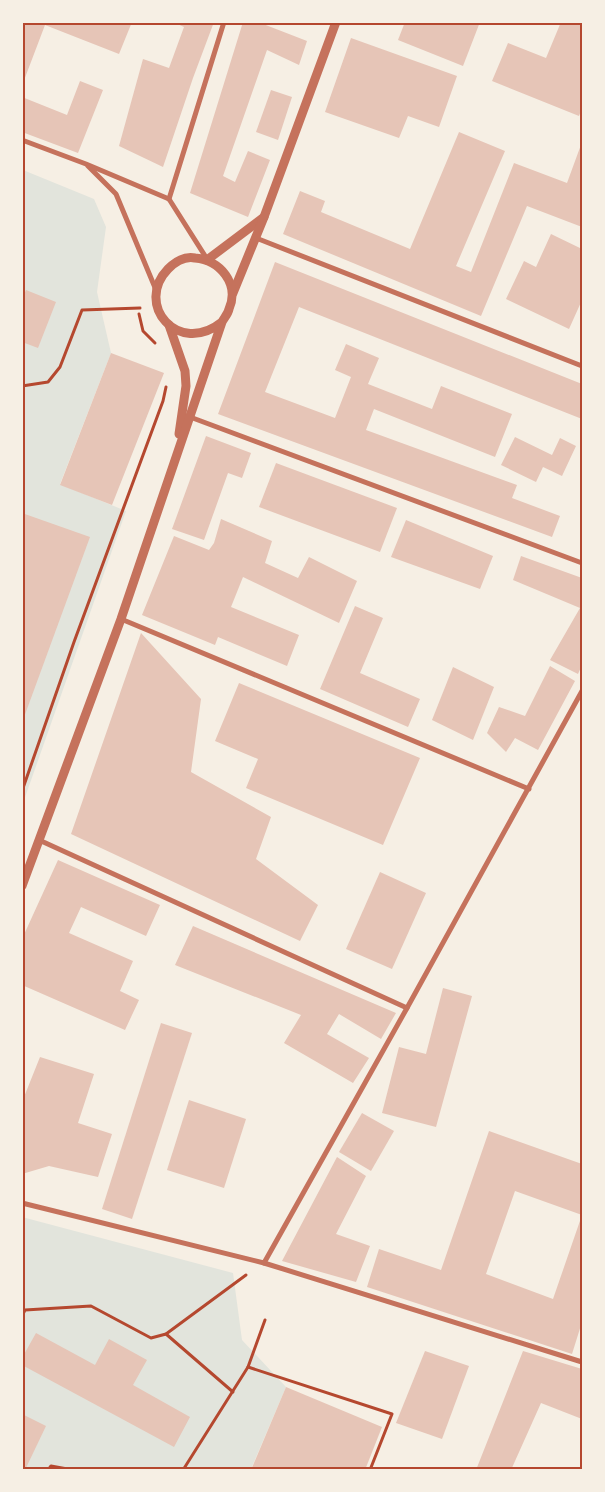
<svg xmlns="http://www.w3.org/2000/svg" width="605" height="1492" font-family="'Public Sans',sans-serif">
	<style>
		.green { fill: #e2e4dc }
		.building { fill: #e6c5b7 }
		.lines { fill: none; stroke-linecap: round; stroke-linejoin: round }
		.path { stroke: #b5482f; stroke-width: 3 }
		.minor { stroke: #c5725c; stroke-width: 5 }
		.tertiary { stroke: #c5725c; stroke-width: 9 }
		.neatline { fill: none; stroke: #b5482f; stroke-width: 2 }
	</style>
	<rect width="100%" height="100%" fill="#f6efe4"/>
	<g class="green">
		<path d="M23,170L94,199L106,227L97,292L111,353L60,484L126,511L23,803Z"/>
		<path d="M22,1217L233,1273L242,1340L286,1387L251,1469H23Z"/>
	</g>
	<g class="building">
		<path d="M22,22L103,23L132,22L119,54L45,25L23,83Z"/>
		<path d="M173,22H214L193,78L163,167L119,146L143,59L169,68L184,27Z"/>
		<path d="M243,22H258L307,41L299,65L267,50L223,176L235,182L248,151L270,160L248,217L190,193Z"/>
		<path d="M405,22H480L463,66L398,40Z"/>
		<path d="M561,22H582V108L579,116L492,81L508,43L546,58Z"/>
		<path d="M351,38L457,76L439,127L408,116L399,138L325,112Z"/>
		<path d="M80,81L103,90L78,153L22,132V97L67,115Z"/>
		<path d="M271,90L292,97L278,140L256,132Z"/>
		<path d="M459,132L505,151L456,266L471,272L514,163L567,183L582,142V227L527,206L481,316L283,234L300,191L325,201L321,212L410,249Z"/>
		<path d="M551,234L582,249V300L569,329L506,299L524,261L536,267Z"/>
		<path d="M275,262L582,384V419L299,307L265,392L335,418L351,377L335,370L346,344L379,358L368,384L432,409L441,386L512,414L495,457L374,409L366,430L517,485L512,498L560,516L552,537L218,414Z"/>
		<path d="M26,290L56,302L38,348L22,342V299Z"/>
		<path d="M111,353L164,373L112,505L60,485Z"/>
		<path d="M206,436L251,453L242,478L228,473L204,540L172,529Z"/>
		<path d="M515,437L552,455L560,438L576,446L562,476L543,467L536,482L501,465Z"/>
		<path d="M276,463L397,508L380,552L259,507Z"/>
		<path d="M22,513L90,537L23,720H22Z"/>
		<path d="M221,519L272,541L265,563L298,578L309,557L357,581L339,623L243,577L231,607L299,635L287,666L218,637L215,645L142,615L174,536L209,550L214,543Z"/>
		<path d="M406,520L493,556L480,589L391,557Z"/>
		<path d="M521,556L582,578V665L578,674L550,660L580,608L513,580Z"/>
		<path d="M355,606L383,618L360,673L420,699L408,727L320,689Z"/>
		<path d="M141,633L201,699L191,772L271,817L256,859L318,905L300,941L71,834Z"/>
		<path d="M550,666L575,681L538,750L515,738L506,752L487,733L499,707L525,716Z"/>
		<path d="M453,667L494,687L473,740L432,720Z"/>
		<path d="M239,683L420,758L383,845L246,788L258,759L215,741Z"/>
		<path d="M58,860L160,905L146,936L81,907L69,933L133,961L120,991L139,1000L125,1030L22,985V939Z"/>
		<path d="M380,872L426,893L392,969L346,949Z"/>
		<path d="M193,926L396,1013L381,1039L339,1014L327,1034L369,1058L353,1083L284,1043L301,1015L175,965Z"/>
		<path d="M443,988L472,996L436,1127L382,1113L399,1047L426,1054Z"/>
		<path d="M161,1023L192,1033L132,1219L102,1209Z"/>
		<path d="M40,1057L94,1074L78,1123L112,1134L98,1177L49,1166L22,1174V1102Z"/>
		<path d="M189,1100L246,1119L224,1188L167,1170Z"/>
		<path d="M362,1113L394,1131L371,1171L339,1152Z"/>
		<path d="M489,1131L582,1164V1215L515,1191L486,1274L553,1299L582,1215V1322L572,1354L367,1287L379,1249L441,1270Z"/>
		<path d="M337,1157L366,1176L336,1234L370,1246L356,1282L282,1261Z"/>
		<path d="M36,1333L95,1365L109,1339L147,1360L133,1385L190,1417L174,1447L22,1365V1358Z"/>
		<path d="M425,1351L469,1366L442,1439L396,1423Z"/>
		<path d="M523,1351L582,1369V1419L541,1403L511,1470H476Z"/>
		<path d="M286,1387L382,1427L365,1470H251Z"/>
		<path d="M22,1414L46,1426L25,1470H22Z"/>
	</g>
	<g class="lines">
		<g class="path">
			<path d="M139,314L143,331L155,343"/>
			<path d="M22,386L48,382L60,367L82,310L140,308"/>
			<path d="M22,791L74,642L163,401L166,387"/>
			<path d="M22,1316L25,1310L91,1306L151,1338L166,1334L246,1275"/>
			<path d="M166,1334L233,1392"/>
			<path d="M248,1367L392,1414L370,1470"/>
			<path d="M48,1470L51,1466L73,1470"/>
			<path d="M183,1470L248,1367L265,1320"/>
		</g>
		<g class="minor">
			<path d="M22,140L86,164L169,199L207,259"/>
			<path d="M88,166L116,194L156,290"/>
			<path d="M169,199L224,22"/>
			<path d="M256,238L582,366"/>
			<path d="M190,417L582,563"/>
			<path d="M121,619L529,789"/>
			<path d="M39,840L407,1008"/>
			<path d="M22,1203L264,1263L582,1362"/>
			<path d="M264,1263L407,1008L582,691"/>
		</g>
		<g class="tertiary">
			<path d="M207,260L264,217"/>
			<path d="M233,293L264,217L336,22"/>
			<path d="M169,325L185,371L186,386L179,434"/>
			<path d="M22,886L121,619L222,322C224,318 228,314 229,309C240,284 220,260 195,258C185,256 175,262 168,269C134,304 178,357 222,322"/>
		</g>
	</g>
	<rect width="605" height="1492" fill="none" stroke="#f6efe4" stroke-width="48"/>
	<rect x="24" y="24" width="557" height="1444" class="neatline"/>
</svg>
